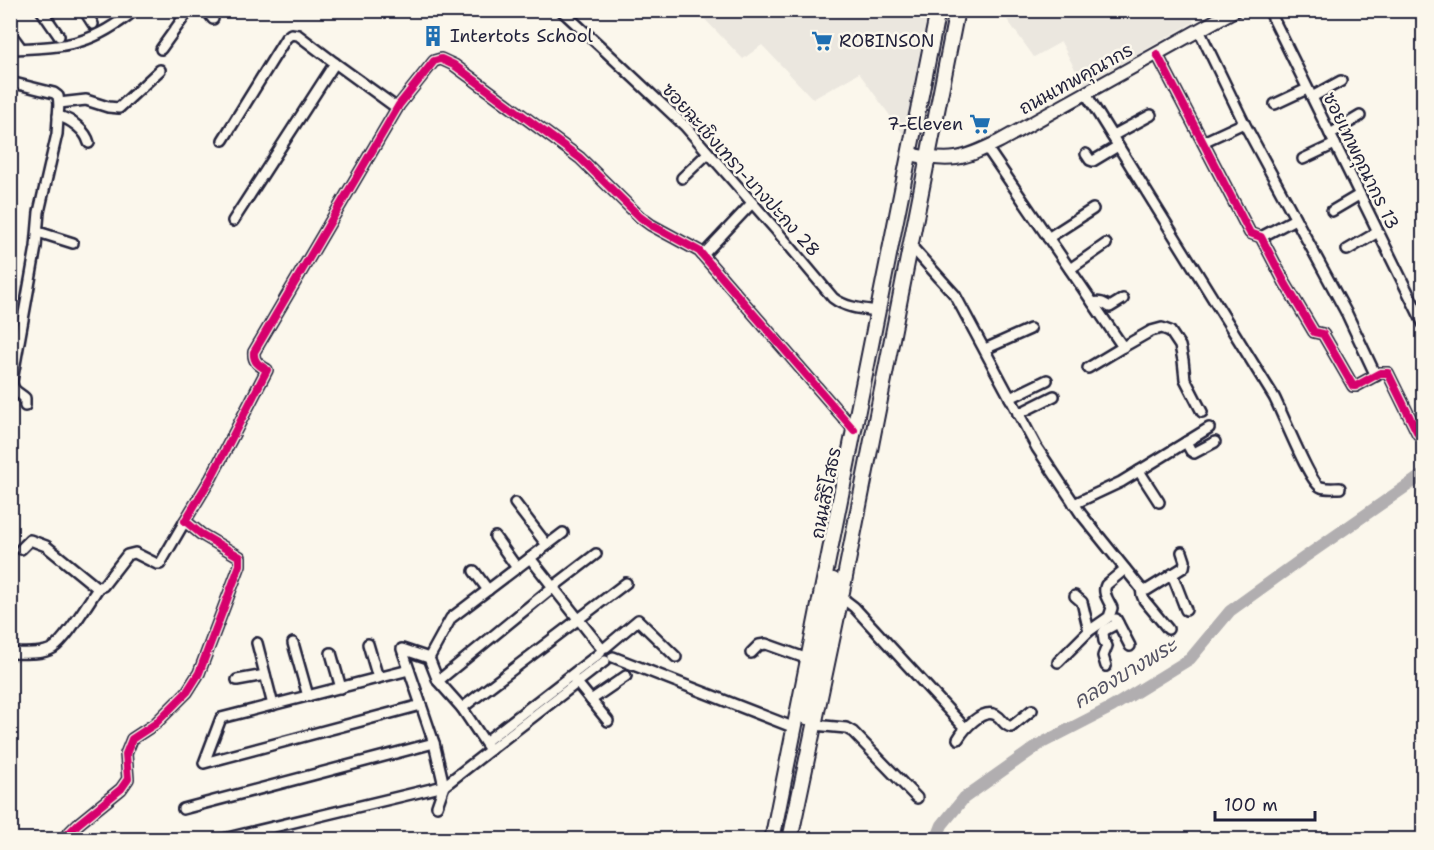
<svg xmlns="http://www.w3.org/2000/svg" width="1434" height="850" font-family="'Shantell Sans','Playpen Sans Thai',sans-serif">
	<style>
		.built { fill: #ebe7df }
		.lines { fill: none; stroke-linecap: round; stroke-linejoin: round }
		.river { stroke: #b1aeb0; stroke-width: 12 }
		.minor-casing { stroke: #22223b; stroke-width: 14 }
		.major-casing { stroke: #22223b; stroke-width: 16 }
		.highway-casing { stroke: #22223b; stroke-width: 18 }
		.minor { stroke: #fbf7ec; stroke-width: 9 }
		.major { stroke: #fbf7ec; stroke-width: 12 }
		.highway { stroke: #fbf7ec; stroke-width: 14 }
		.cycleway-casing { stroke: #fbf7ec; stroke-width: 11 }
		.cycleway { stroke: #d6006c; stroke-width: 8 }
		.labels { text-anchor: middle; stroke-width: 5; stroke-linejoin: round; paint-order: stroke }
		.poi-label { font-size: 18px; fill: #22223b; stroke: #fbf7ec; text-anchor: start }
		.street-label { font-size: 18px; fill: #22223b; stroke: #fbf7ec }
		.water-label { font-size: 20px; font-style: italic; fill: #545364; stroke: #fbf7ec }
	</style>
	<rect width="100%" height="100%" fill="#fbf7ec"/>
	<filter id="ink" filterUnits="userSpaceOnUse"><feTurbulence type="fractalNoise" baseFrequency=".0167" numOctaves="2"/><feDisplacementMap in="SourceGraphic" scale="12" xChannelSelector="R" yChannelSelector="G"/><feConvolveMatrix kernelMatrix="1 2 1 2 8 2 1 2 1" color-interpolation-filters="sRGB"/></filter>
	<g filter="url(#ink)">
		<g class="built">
			<path d="M697,11H928L904,135L859,73L813,99L762,45L743,59Z"/>
			<path d="M1001,11H1188L1194,22L1083,85L1061,42L1034,57Z"/>
		</g>
		<g class="lines">
			<path class="river" d="M936,840L942,825L964,798L1040,744L1112,707L1190,659L1230,611L1302,559L1424,474"/>
			<defs>
				<g id="minor">
					<path d="M41,10L59,36"/>
					<path d="M84,10L93,24"/>
					<path d="M206,10L213,19"/>
					<path d="M561,10L600,46L685,126L776,230L833,298C846,308 862,309 878,311"/>
					<path d="M1269,10L1424,325"/>
					<path d="M1423,10L1424,11"/>
					<path d="M1199,30L1244,123L1347,314L1376,376"/>
					<path d="M10,33L21,48"/>
					<path d="M10,49C33,48 59,48 81,41C101,35 119,23 135,10"/>
					<path d="M161,49L189,10"/>
					<path d="M1157,54L1250,233L1261,237L1285,283L1314,332L1323,334L1353,386H1356L1380,373H1388L1418,434"/>
					<path d="M10,82L54,93L58,96L59,103L57,134L39,212L36,247L12,381C12,391 18,392 25,398V406"/>
					<path d="M1086,94L1274,397C1282,412 1310,484 1321,487C1327,489 1334,488 1340,488"/>
					<path d="M1312,97L1341,81"/>
					<path d="M59,103L86,100L108,107L119,108L160,70"/>
					<path d="M1275,104L1307,89"/>
					<path d="M58,116C71,119 86,131 89,143"/>
					<path d="M1330,134L1360,116"/>
					<path d="M1112,136L1151,115"/>
					<path d="M223,140L286,38L291,34L298,35L335,63L397,108"/>
					<path d="M1203,142L1244,123"/>
					<path d="M987,148L1123,347L1151,331L1162,328L1170,331L1180,346L1183,360L1185,379L1202,412"/>
					<path d="M1086,154L1090,160L1093,161L1118,146"/>
					<path d="M1303,159L1335,144"/>
					<path d="M682,178L708,153"/>
					<path d="M1332,211L1359,195"/>
					<path d="M233,221L335,63"/>
					<path d="M38,232L73,243"/>
					<path d="M1261,237L1295,219"/>
					<path d="M1048,238L1093,209"/>
					<path d="M911,246L955,295L1037,448L1081,514L1139,586L1143,590H1147L1184,567L1185,561L1182,552"/>
					<path d="M1347,250L1378,232"/>
					<path d="M703,255L752,203"/>
					<path d="M1070,269L1106,244"/>
					<path d="M1093,303C1100,301 1103,303 1110,307L1123,299"/>
					<path d="M985,349L1030,329"/>
					<path d="M1088,368L1123,347"/>
					<path d="M1010,398L1047,380"/>
					<path d="M1018,414L1054,396"/>
					<path d="M1186,442L1191,451L1194,453L1215,442"/>
					<path d="M1139,471L1159,502"/>
					<path d="M515,503L547,545"/>
					<path d="M1074,504L1121,482L1209,428"/>
					<path d="M495,537L517,568"/>
					<path d="M21,549L30,540L46,546L95,586L99,587L103,586L127,555L135,553L157,564H160L185,521"/>
					<path d="M530,558L602,649"/>
					<path d="M474,571L488,590"/>
					<path d="M1172,574L1186,610"/>
					<path d="M1141,588L1142,595L1144,600L1168,629"/>
					<path d="M1075,596L1082,602L1089,631"/>
					<path d="M841,597L854,607L965,728"/>
					<path d="M1116,619L1130,646"/>
					<path d="M257,643L273,705"/>
					<path d="M293,643L308,696"/>
					<path d="M368,644L378,678"/>
					<path d="M606,647L638,620L676,657"/>
					<path d="M10,653C24,653 41,655 53,648C66,640 89,601 99,587"/>
					<path d="M331,653L341,688"/>
					<path d="M751,653L759,645L766,644L808,659"/>
					<path d="M613,657L795,728"/>
					<path d="M429,658L451,618L563,533"/>
					<path d="M1058,662L1089,631L1109,617L1112,608C1109,601 1102,593 1106,585L1125,569"/>
					<path d="M1106,666L1103,656L1107,646L1104,641L1103,633L1105,630L1118,623"/>
					<path d="M409,670L221,718L204,763L421,705"/>
					<path d="M574,679L608,721"/>
					<path d="M237,680L265,675"/>
					<path d="M438,681L553,587L596,554"/>
					<path d="M591,700L626,676"/>
					<path d="M462,708L626,583"/>
					<path d="M814,725L846,728L853,732L917,798"/>
					<path d="M958,739C964,729 982,708 996,715C1003,719 1003,725 1011,727L1032,710"/>
					<path d="M485,742L600,653"/>
					<path d="M437,806L444,786L434,743L402,649L429,658L438,681L462,708L490,750L605,661"/>
					<path d="M183,809L434,743"/>
					<path d="M62,840L78,824L121,789L128,779L126,754L132,739L155,724L187,692L199,673L240,565V557L201,534L185,521L211,478L267,370C259,365 253,362 254,352L399,105L434,61L441,59L454,65L580,158L640,217L651,225L699,251L854,430"/>
					<path d="M219,840L444,786L490,750"/>
				</g>
				<path id="major" d="M909,154C951,163 962,160 1000,141L1235,10"/>
				<g id="highway">
					<path d="M807,717L833,580"/>
					<path d="M772,840L938,10"/>
					<path d="M790,840L841,597L957,10"/>
				</g>
			</defs>
			<use href="#minor" class="minor-casing"/>
			<use href="#major" class="major-casing"/>
			<use href="#highway" class="highway-casing"/>
			<use href="#minor" class="minor"/>
			<use href="#major" class="major"/>
			<use href="#highway" class="highway"/>
			<defs>
				<g id="cycleway">
					<path d="M1157,54L1250,233L1261,237L1285,283L1314,332L1323,334L1353,386H1356L1380,373H1388L1418,434"/>
					<path d="M62,840L78,824L121,789L128,779L126,754L132,739L155,724L187,692L199,673L240,565V557L201,534L185,521L211,478L267,370C259,365 253,362 254,352L399,105L434,61L441,59L454,65L580,158L640,217L651,225L699,251L854,430"/>
				</g>
			</defs>
			<use href="#cycleway" class="cycleway-casing"/>
			<use href="#cycleway" class="cycleway"/>
		</g>
	</g>
	<defs>
		<symbol id="building-bare" viewBox="-9 -9 18 18"><path d="M-4-6H4V6H1V3H-1V6H-4ZM-2.5-4.3h1.7v1.8h-1.7ZM.8-4.3h1.7v1.8H.8ZM-2.5-1h1.7V.8h-1.7ZM.8-1h1.7V.8H.8Z" fill="#1f6fb2" stroke="#fbf7ec" stroke-width="2.5" paint-order="stroke"/></symbol>
		<symbol id="supermarket-bare" viewBox="-9 -9 18 18"><path d="M-6-5.5h2.5l.6 2H6L4.5 2H-2.5L-4.4-4H-6ZM-1.5 3.2a1.3 1.3 0 1 0 .1 0ZM3 3.2a1.3 1.3 0 1 0 .1 0Z" fill="#1f6fb2" stroke="#fbf7ec" stroke-width="2.5" paint-order="stroke"/></symbol>
	</defs>
	<g fill-rule="evenodd">
		<use href="#building-bare" x="418" y="21" width="30" height="30"/>
		<use href="#supermarket-bare" x="807" y="26" width="30" height="30"/>
		<use href="#supermarket-bare" x="965" y="109" width="30" height="30"/>
	</g>
	<g class="labels">
		<g class="poi-label">
			<text x="450" y="42">Intertots School</text>
			<text x="839" y="47">ROBINSON</text>
			<text x="963" y="130" text-anchor="end">7-Eleven</text>
		</g>
		<g class="street-label">
			<text transform="translate(1076 79) rotate(-29)" y="6">ถนนเทพคุณากร</text>
			<text transform="translate(1361 161) rotate(64)" y="6">ซอยเทพคุณากร 13</text>
			<text transform="translate(741 170) rotate(48)" y="6">ซอยฉะเชิงเทรา-บางปะกง 28</text>
			<text transform="translate(826 493) rotate(-79)" y="6">ถนนสิริโสธร</text>
		</g>
		<g class="water-label">
			<text transform="translate(1125 673) rotate(-31)" y="7">คลองบางพระ</text>
		</g>
	</g>
	<rect width="1434" height="850" fill="none" stroke="#fbf7ec" stroke-width="36"/>
	<rect x="18" y="18" width="1398" height="814" fill="none" stroke="#22223b" stroke-width="2" filter="url(#ink)"/>
	<path d="M1215 811v9h100v-9" fill="none" stroke="#22223b" stroke-width="3"/>
	<text x="1224" y="811" font-size="18" fill="#22223b" stroke="#fbf7ec" stroke-width="4.5" paint-order="stroke">100 m</text>
</svg>
